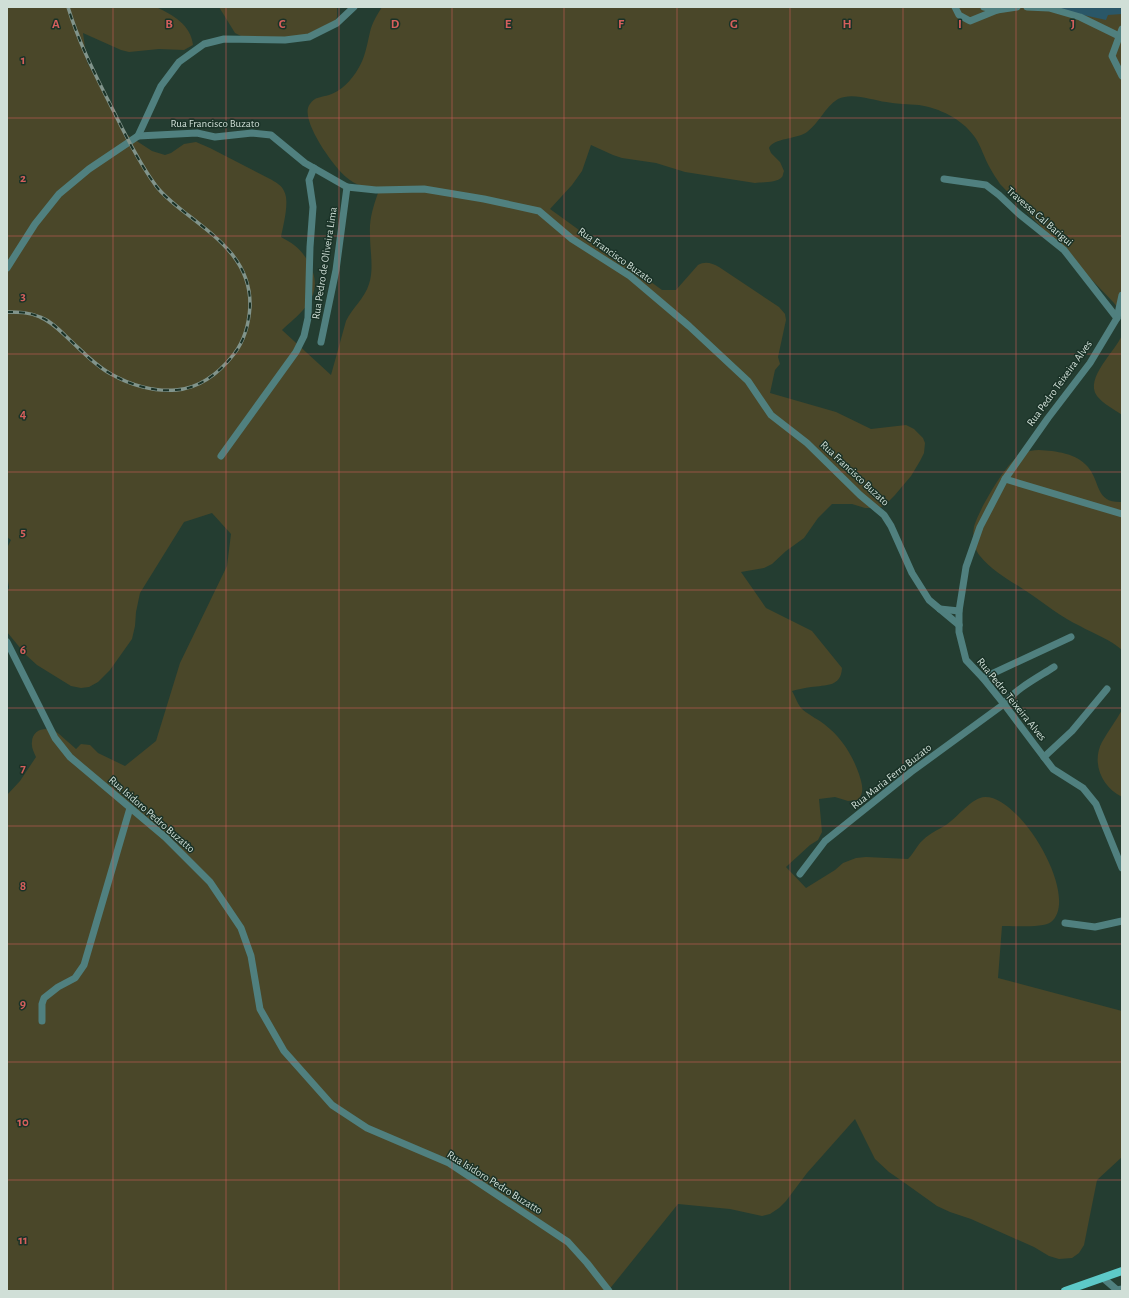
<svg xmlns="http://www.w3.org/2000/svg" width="1129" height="1298" font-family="'Alegreya Sans',sans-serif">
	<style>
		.green { fill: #4a4729 }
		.water { fill: #2a5768 }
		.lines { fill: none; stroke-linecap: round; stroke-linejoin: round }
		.minor { stroke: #50807f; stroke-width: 7 }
		.major { stroke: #5dc9c8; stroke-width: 8 }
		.rail-casing { stroke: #81948b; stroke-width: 3.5 }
		.rail { stroke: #1a3227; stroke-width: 2; stroke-dasharray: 6; stroke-linecap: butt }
		.grid { fill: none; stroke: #d45f5c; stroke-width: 1; stroke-opacity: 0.55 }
		.labels { text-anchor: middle; stroke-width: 3; stroke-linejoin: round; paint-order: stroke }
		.street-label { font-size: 11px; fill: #d0dfd7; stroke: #1a3227 }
		.grid-label { font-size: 13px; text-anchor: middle; font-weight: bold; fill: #d45f5c; stroke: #1a3227; stroke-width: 3; stroke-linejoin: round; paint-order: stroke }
	</style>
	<rect width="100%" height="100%" fill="#243d31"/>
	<g class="green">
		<path d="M7,7H156C173,15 191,25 193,45L184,50L159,49L129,52L121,50L83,33L87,62L126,134L152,151L165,155L171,153L184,144L196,142L210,148L272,180C277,183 282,186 284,191C290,201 283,226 281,237C296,245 303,251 311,267C324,296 302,312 282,330L331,375L346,321C352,308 365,298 369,284C374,269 370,251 370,235C369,220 373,207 378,193C367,188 355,185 346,177C334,167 298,118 310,104C314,97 322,97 329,95C341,91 351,81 358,69C365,58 367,45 370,32C372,23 377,15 382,7H1051L1101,14H1122V314L1114,303L1000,184C997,179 993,174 990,168C984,158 981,145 974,136C962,119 939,108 919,105C908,104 897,104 886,102C872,100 852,92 838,99C825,107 819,123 807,132C798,139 773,138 769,148L771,153L780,162L784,171C783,173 783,176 782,177C777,183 762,182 755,183L685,172L656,163L622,158L613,155L591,145L582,171L572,185L550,209L662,290H676L698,265C705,261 712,263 719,267L779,307L785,314L786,320L778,357L780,364L775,370L770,393L836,412L871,429L906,425L914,429L923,438L925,443L924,453L920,461L911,476L895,495L884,506L877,508H865L852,504H832L818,518L804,538L786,551L772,564L764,568L741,572L766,608L812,631L842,668C841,687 826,685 811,687C805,688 798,689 792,691C795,696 797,703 801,708C807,714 816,718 824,724C841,737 852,754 859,774C862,784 865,792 858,800L848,801L835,797L819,799L822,832L818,840L810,845L786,867L806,888L835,870L843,863L856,858L866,857L908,859C914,853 917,845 923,840C930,833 938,830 946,825C957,818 972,797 985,797C1021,796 1081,898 1051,922C1044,928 1012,926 1002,926L998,978L1122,1011V1157L1097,1180L1084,1245L1079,1253L1072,1258L1059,1259L1049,1256L1034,1247L971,1219L950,1212L937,1206L902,1181L889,1172L875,1159L855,1119L807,1173L786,1201L779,1208L770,1214L762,1216L730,1209L678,1204L608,1291H7V795L20,781L36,757C34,753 31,747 32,742C32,730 45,726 55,731C62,736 69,743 76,749L81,744L90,745L98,753L125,766L156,741L180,663L227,566L231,534L212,513L184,522L140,593L136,612L135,626L132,639L110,670L98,682L89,687L81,688L71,686L37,665L26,655L7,632V597L9,587L7,576V548L11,540L7,537Z"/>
		<path d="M219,7H337V17L333,25L312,38L243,37L235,33Z"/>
		<path d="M1122,335V415C1114,409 1103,404 1097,396C1084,378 1116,351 1122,335Z"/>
		<path d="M1039,450C1056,451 1076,453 1088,467C1101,483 1095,503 1122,502V650C1110,639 1094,634 1080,626C1061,617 1044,603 1026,591C1011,581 992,571 980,556C974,549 972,537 974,527C978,511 1007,461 1021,454C1027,451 1033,450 1039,450Z"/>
		<path d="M1122,710V797C1102,787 1091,763 1102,742C1108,731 1116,721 1122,710Z"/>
	</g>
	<path class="water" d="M1047,7H1122V14L1108,15L1106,20Z"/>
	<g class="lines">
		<g class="minor">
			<path d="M955,7L959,15L970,21L997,10L1017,7"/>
			<path d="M984,7L997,10"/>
			<path d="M1027,7L1049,8L1080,17L1119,36"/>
			<path d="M1122,29L1112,56L1122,76"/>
			<path d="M138,136L197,133L215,137L252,133L271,135L305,163L347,187L376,190L424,189L484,199L539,211L572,239L630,276L689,326L748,381L771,415L807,443L860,495L884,515L891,526L912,573L929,600L959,625"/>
			<path d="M944,179L986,185L999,195L1018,213L1064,250L1117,318"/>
			<path d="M7,268L35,224L59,194L89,169L138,136L161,86L179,62L204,44L224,39L285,40L309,37L337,23L354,7"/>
			<path d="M1122,295L1117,318L1090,363L1048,418L1005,479L980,527L966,567L959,611V632L966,660L983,678L1004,704L1034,744L1053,769L1083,788L1096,804L1122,868"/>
			<path d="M321,342L336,270L347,187"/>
			<path d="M221,456L296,352L304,336L308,318L310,247L313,207L309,180L314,168"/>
			<path d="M1005,479L1122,514"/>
			<path d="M940,609L959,611"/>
			<path d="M7,642L55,738L70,757L165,837L210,882L241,928L251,956L260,1009L284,1051L332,1105L367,1128L449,1163L568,1242L587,1263L609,1291"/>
			<path d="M983,678L1071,637"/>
			<path d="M1044,757L1072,731L1107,689"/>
			<path d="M800,874L825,841L911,772L1004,704C1017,688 1037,678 1054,667"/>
			<path d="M1065,923L1095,927L1122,921"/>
			<path d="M42,1021V1004L44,998L58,987L75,978L84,965L130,808"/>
			<path d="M1103,1278L1117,1290L1122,1289"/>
		</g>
		<path class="major" d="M1065,1291L1122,1271"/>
		<defs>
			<path id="rail" d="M7,312C18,312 29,312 40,317C53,322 62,333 72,342C84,353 96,366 111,374C130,385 154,392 176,390C201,388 220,372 234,354C245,340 249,323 250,306C251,260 216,237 183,211C173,203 161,194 154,183C138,161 126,136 114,112C97,78 79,44 68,7"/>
		</defs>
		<use href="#rail" class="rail-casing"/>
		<use href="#rail" class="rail"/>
	</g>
	<path class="grid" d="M113,7V1291M226,7V1291M339,7V1291M452,7V1291M564,7V1291M677,7V1291M790,7V1291M903,7V1291M1016,7V1291M7,118H1122M7,236H1122M7,354H1122M7,472H1122M7,590H1122M7,708H1122M7,826H1122M7,944H1122M7,1062H1122M7,1180H1122"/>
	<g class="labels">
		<g class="street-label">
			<text x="215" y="127">Rua Francisco Buzato</text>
			<text transform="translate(1040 216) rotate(41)" y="4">Travessa Cal Barigui</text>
			<text transform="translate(616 255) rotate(35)" y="4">Rua Francisco Buzato</text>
			<text transform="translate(324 263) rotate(-81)" y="4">Rua Pedro de Oliveira Lima</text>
			<text transform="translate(1059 383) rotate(-54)" y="4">Rua Pedro Teixeira Alves</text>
			<text transform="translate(855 473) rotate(43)" y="4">Rua Francisco Buzato</text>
			<text transform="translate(1012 699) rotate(51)" y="4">Rua Pedro Teixeira Alves</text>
			<text transform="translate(891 776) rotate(-38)" y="4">Rua Maria Ferro Buzato</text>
			<text transform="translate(152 814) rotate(41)" y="4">Rua Isidoro Pedro Buzatto</text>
			<text transform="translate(495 1182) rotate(32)" y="4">Rua Isidoro Pedro Buzatto</text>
		</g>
	</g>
	<g class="grid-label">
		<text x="56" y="28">A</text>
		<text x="169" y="28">B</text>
		<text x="282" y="28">C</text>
		<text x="395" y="28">D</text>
		<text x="508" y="28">E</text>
		<text x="621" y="28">F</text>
		<text x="734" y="28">G</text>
		<text x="847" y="28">H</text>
		<text x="960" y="28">I</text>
		<text x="1073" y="28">J</text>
		<text x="23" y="64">1</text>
		<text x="23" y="182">2</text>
		<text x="23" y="300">3</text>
		<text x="23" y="418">4</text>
		<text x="23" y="536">5</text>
		<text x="23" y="654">6</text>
		<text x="23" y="772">7</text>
		<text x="23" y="890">8</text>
		<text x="23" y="1008">9</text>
		<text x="23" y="1126">10</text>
		<text x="23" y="1244">11</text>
	</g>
	<rect width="1129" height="1298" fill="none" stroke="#d0dfd7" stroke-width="16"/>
</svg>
